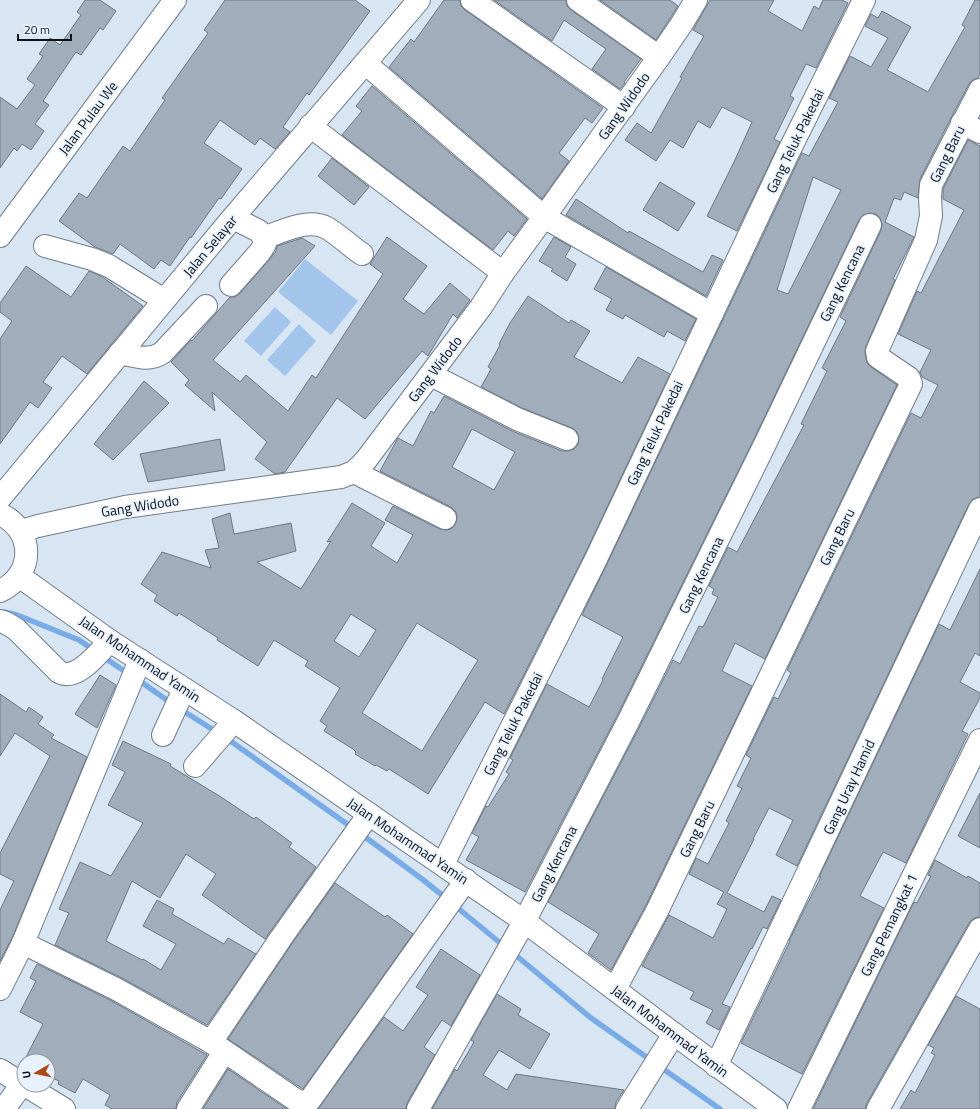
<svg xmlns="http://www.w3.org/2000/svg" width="980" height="1109" font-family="'Titillium Web',sans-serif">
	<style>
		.green { fill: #a4c5eb }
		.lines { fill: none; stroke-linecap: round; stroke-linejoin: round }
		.stream { stroke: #79abe6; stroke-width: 5.5 }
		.building { fill: #a2adbb; stroke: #6d7885; fill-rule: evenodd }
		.minor-casing { stroke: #717c89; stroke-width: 24 }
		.minor { stroke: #fff; stroke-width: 22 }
		.labels { text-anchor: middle; stroke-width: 3.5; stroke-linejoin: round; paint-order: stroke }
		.street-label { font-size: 14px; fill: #0e1217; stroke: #e8f2fd }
	</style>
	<rect width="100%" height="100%" fill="#d8e5f3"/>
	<g class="green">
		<path d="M305,259L358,301L331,335L278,292Z"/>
		<path d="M275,307L291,322L261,356L244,341Z"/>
		<path d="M299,324L316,341L285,376L267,360Z"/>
	</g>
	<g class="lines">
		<g class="stream">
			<path d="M4,612L17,615L79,640L95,651"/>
			<path d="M102,656L130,675"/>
			<path d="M137,679L171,703"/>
			<path d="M185,712L215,731"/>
			<path d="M229,740L354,829"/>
			<path d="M361,834L422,879L447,899"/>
			<path d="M453,904L505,947"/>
			<path d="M512,952L591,1018L652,1061"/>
			<path d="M659,1066L720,1109"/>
		</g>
	</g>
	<g class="building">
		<path d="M85,0H100L116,11L103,30L100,28L81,55L76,52L43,101L49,105L35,124L44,131L31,150L22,144L17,151L14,148L0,168V97L17,109L35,85L27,79L43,56L39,54L50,38L60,45L81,15L77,12Z"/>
		<path d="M225,0H355L370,11L309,95L307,93L283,127L290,132L275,149L260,138L255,145L220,120L204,143L242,169L221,199L219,198L191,238L190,237L170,266L161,260L154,269L120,244L113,254L95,247L59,221L79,193L87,198L123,146L130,151L165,100L162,98L208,33L204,30Z"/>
		<path d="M444,0H460L461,6L465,10L603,108L592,123L585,118L559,153L569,161L542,199L389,67L411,39L414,42Z"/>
		<path d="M494,0H566L567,6L571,10L641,59L624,82L625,83L620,89L592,69L606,49L564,20L552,41Z"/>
		<path d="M600,0H670L678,6L656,40Z"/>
		<path d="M710,0H774L768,11L802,31L814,6L819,9L823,0H842L848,3L816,68L806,64L790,96L794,98L774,139L780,142L737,231L707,216L734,162L752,122L722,107L710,128L698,121L683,148L670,140L656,161L625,140L637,123L651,133L682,78L680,77L704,36L693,30Z"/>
		<path d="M975,0H980V74L978,78L973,80L969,84L951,118L920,179L918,198L904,192L901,200L894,198L885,222L914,237L893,279L895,280L866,346L865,353L867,363L871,367L897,385L765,659L735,643L722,671L752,686L646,905L611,970L588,953L599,934L548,902L639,728L673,660L680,664L699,626L703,627L718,597L712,594L714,589L709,586L728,547L737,552L804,425L801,424L827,371L822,368L846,321L840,317L881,230L882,224L880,218L876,214L869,213L863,215L859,220L755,437L617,716L525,892L466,860L479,837L472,833L486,806L488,807L509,774L506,772L513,760L510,758L547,684L589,707L603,680L602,679L623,637L582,615L606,566L802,153L809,156L838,102L829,98L850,56L871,67L888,38L865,26L871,14L878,18L882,11L911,27L887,70L928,92L965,27L962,25ZM813,177L841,190L788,294L777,290Z"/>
		<path d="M372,86L527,219L514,236L508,231L493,250L342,135L362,111L356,106Z"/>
		<path d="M968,140L980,146V497L973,499L969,504L797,866L776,855L793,820L769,808L753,839H754L727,893L764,912L772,896L781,900L767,929L763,927L752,949L751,948L722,1004L730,1007L719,1030L706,1023L713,1010L690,999L694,992L642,966L669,915L713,938L727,909L717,904L724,892L689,874L696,858L708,864L729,823L726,821L742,788L737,786L751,758L746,755L774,697L778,699L791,673L787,670L911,413L921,418L938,385L922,377L920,372L931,350L898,334L917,291L921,293L964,210L943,199V189Z"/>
		<path d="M332,158L369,187L354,205L318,176Z"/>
		<path d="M660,182L695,203L678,231L643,210Z"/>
		<path d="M576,199L628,233L629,231L703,272L712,255L723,260L706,296L566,215Z"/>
		<path d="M387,237L427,266L403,299L424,314L450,283L470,300L457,318L453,314L428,356L422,351L365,419L337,398L285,472L275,474L255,459L267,442L212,392L215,411L185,385L189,380L171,362L191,340L192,341L230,297H235L240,293L269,260L276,251L277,246L302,238L315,246L213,360L240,382L246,375L288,411L312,375L316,378L383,274L370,264Z"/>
		<path d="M554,237L571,247L565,257L576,264L567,281L551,271L553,269L539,261Z"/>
		<path d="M26,266L71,297L89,271L101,276L143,306L87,374L62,356L43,382L52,388L38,408L30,402L0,444V339L12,321L0,312V303Z"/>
		<path d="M606,267L696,319L685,341L667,331L664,337L625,315L623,319L606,310L612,299L594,289Z"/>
		<path d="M528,296L569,323L571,320L590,331L574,357L622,383L638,357L670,374L584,556L504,714L485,702L428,794L389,769L387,771L376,765L375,766L355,754L356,752L353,749L324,731L327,726L320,721L340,688L305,666L308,661L274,640L258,666L217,640L218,638L179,613L177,616L154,601L157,595L141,584L162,552L211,568L205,550L219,548L212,519L230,513L234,534L291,523L296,551L257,562L301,589L331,541L327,542L352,503L385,523L371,546L397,563L413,535L385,520L393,506L440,529L446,530L451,529L456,523L457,517L456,512L451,507L380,471L398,438L413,446L431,411L434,413L444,396L512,431L562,451H568L574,449L578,444L579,438L577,432L572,428L522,408L481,387L491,369L488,367L500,345L499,344L510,323ZM472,429L515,452L494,490L452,467ZM351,614L376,630L359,657L334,641ZM417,623L478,660L422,751L362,713Z"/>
		<path d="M144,381L169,403L113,460L94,444Z"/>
		<path d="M220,439L225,470L148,482L140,454Z"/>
		<path d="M980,569V656L975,653L960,682L980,693V698L962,731L968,734L906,863L883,852L860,896L884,908L802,1074L741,1043L790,941H789L803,912L821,877H819L939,624L950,630Z"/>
		<path d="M100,675L116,685L97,728L75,714Z"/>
		<path d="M0,694L26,712L29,707L43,717L38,724L54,735L51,738L87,757L12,938L0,961V910L14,881L0,874V853L50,756L15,733L0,756Z"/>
		<path d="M123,741L171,764L170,766L221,797L254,819L256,817L292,843L289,847L316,867L265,939L202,895L216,874L186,854L160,898L132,881L106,941L142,960L143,959L161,970L176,944L143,926L157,900L174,909L172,914L224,944L228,938L256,954L207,1025L122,978L55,945L69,913L59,909L80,862L111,876L143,823L108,805L125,772L112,765Z"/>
		<path d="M980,793V848L958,836Z"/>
		<path d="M935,860L967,878L968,876L980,883V917L974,918L969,923L867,1103L865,1109H813L914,902L917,903L931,876L928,875Z"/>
		<path d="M335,883L385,917L387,915L413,934L303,1089L228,1039L291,945Z"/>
		<path d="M441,949L480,975L451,1026L442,1020L424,1047L435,1055L407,1103L406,1109H318L384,1017L403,1031L428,995L416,987Z"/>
		<path d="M37,964L110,1000L207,1055L177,1102L176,1109H112L105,1105L110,1095L83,1079L75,1093L58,1084L59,1081L48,1076V1061H24L43,1024L20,1012L36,981L30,978Z"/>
		<path d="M497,994L521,1009L518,1015L550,1034L530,1069L499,1050L483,1075L507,1090L516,1074L624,1090L616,1102L615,1109H432L455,1069L457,1071L474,1042L471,1040Z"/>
		<path d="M956,996L980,1009V1109H900L911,1090L915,1093L935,1055L931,1053L934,1048L928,1045Z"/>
		<path d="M228,1069L287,1109H203Z"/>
	</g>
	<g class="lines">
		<defs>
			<g id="minor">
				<path d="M472,0L624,107"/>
				<path d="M578,0L659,57"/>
				<path d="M365,63L544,217L712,314"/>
				<path d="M962,123L980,132"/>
				<path d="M310,126L503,273"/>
				<path d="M0,236L175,0"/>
				<path d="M264,238C282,231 308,218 327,228C339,235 350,246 362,254"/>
				<path d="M45,246L92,259L109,266L164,300"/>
				<path d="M231,285L260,252L265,244L264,238L259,231L233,218"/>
				<path d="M120,353C135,356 148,362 162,353L206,306"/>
				<path d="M431,375L517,419L567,439"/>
				<path d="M354,472L445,518"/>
				<path d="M0,498L230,221L419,0"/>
				<path d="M0,514C35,530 35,575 0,591"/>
				<path d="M21,531L38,526L125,507L341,477L354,472L366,460L481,307L503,273L544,217L659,57L681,25L696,0"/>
				<path d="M19,576L110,641L234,721L524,921L674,1034L776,1109"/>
				<path d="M0,621L6,623L16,629L59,672C77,682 98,653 110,641"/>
				<path d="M163,735L184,689"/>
				<path d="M195,766L234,721"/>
				<path d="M443,864L595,561L787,155L864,0"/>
				<path d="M23,943L116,989L211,1042L296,1100L306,1103L310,1100L466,880"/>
				<path d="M0,989L23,943L140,660"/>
				<path d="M615,989L657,911L911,384L909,378L878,357L877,351L926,240L931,216L930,197L931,185L980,90"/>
				<path d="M211,1042L281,938L369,814"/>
				<path d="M716,1066L980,509"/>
				<path d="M0,1070L24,1085"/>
				<path d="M25,1085L64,1109"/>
				<path d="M4,1109L22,1084"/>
				<path d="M188,1109L224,1052"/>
				<path d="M418,1109L524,922L628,722L766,442L870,225"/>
				<path d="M627,1109L674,1034"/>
				<path d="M799,1109L980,740"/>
				<path d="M878,1109L980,929"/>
			</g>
		</defs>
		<use href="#minor" class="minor-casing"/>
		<use href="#minor" class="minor"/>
	</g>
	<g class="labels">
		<g class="street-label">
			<text transform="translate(624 106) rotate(-55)" y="5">Gang Widodo</text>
			<text transform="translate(88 118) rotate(-53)" y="5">Jalan Pulau We</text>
			<text transform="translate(795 141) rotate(-64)" y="5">Gang Teluk Pakedai</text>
			<text transform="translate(947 154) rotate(-64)" y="5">Gang Baru</text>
			<text transform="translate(210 246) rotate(-50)" y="5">Jalan Selayar</text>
			<text transform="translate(842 283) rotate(-64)" y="5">Gang Kencana</text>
			<text transform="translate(435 369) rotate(-53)" y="5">Gang Widodo</text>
			<text transform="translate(655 433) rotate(-65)" y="5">Gang Teluk Pakedai</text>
			<text transform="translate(140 506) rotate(-9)" y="5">Gang Widodo</text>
			<text transform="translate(837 537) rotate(-64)" y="5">Gang Baru</text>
			<text transform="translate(701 575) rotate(-64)" y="5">Gang Kencana</text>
			<text transform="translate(140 659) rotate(34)" y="5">Jalan Mohammad Yamin</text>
			<text transform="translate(513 724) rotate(-63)" y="5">Gang Teluk Pakedai</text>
			<text transform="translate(849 787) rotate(-65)" y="5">Gang Uray Hamid</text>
			<text transform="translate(697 829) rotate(-64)" y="5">Gang Baru</text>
			<text transform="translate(408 841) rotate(34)" y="5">Jalan Mohammad Yamin</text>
			<text transform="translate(554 864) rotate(-63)" y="5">Gang Kencana</text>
			<text transform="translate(889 925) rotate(-64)" y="5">Gang Pemangkat 1</text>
			<text transform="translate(670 1031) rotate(37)" y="5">Jalan Mohammad Yamin</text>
		</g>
	</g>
	<g transform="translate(36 1073) rotate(261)"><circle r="19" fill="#e8f2fd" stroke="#9198a1"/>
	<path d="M0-3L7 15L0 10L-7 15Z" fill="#ad4918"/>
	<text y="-6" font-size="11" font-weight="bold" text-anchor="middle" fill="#0e1217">U</text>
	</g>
	<path d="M18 34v6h53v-6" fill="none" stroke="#0e1217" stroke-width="2"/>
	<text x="24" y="34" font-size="12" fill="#0e1217" stroke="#e8f2fd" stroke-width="3" paint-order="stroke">20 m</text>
</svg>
